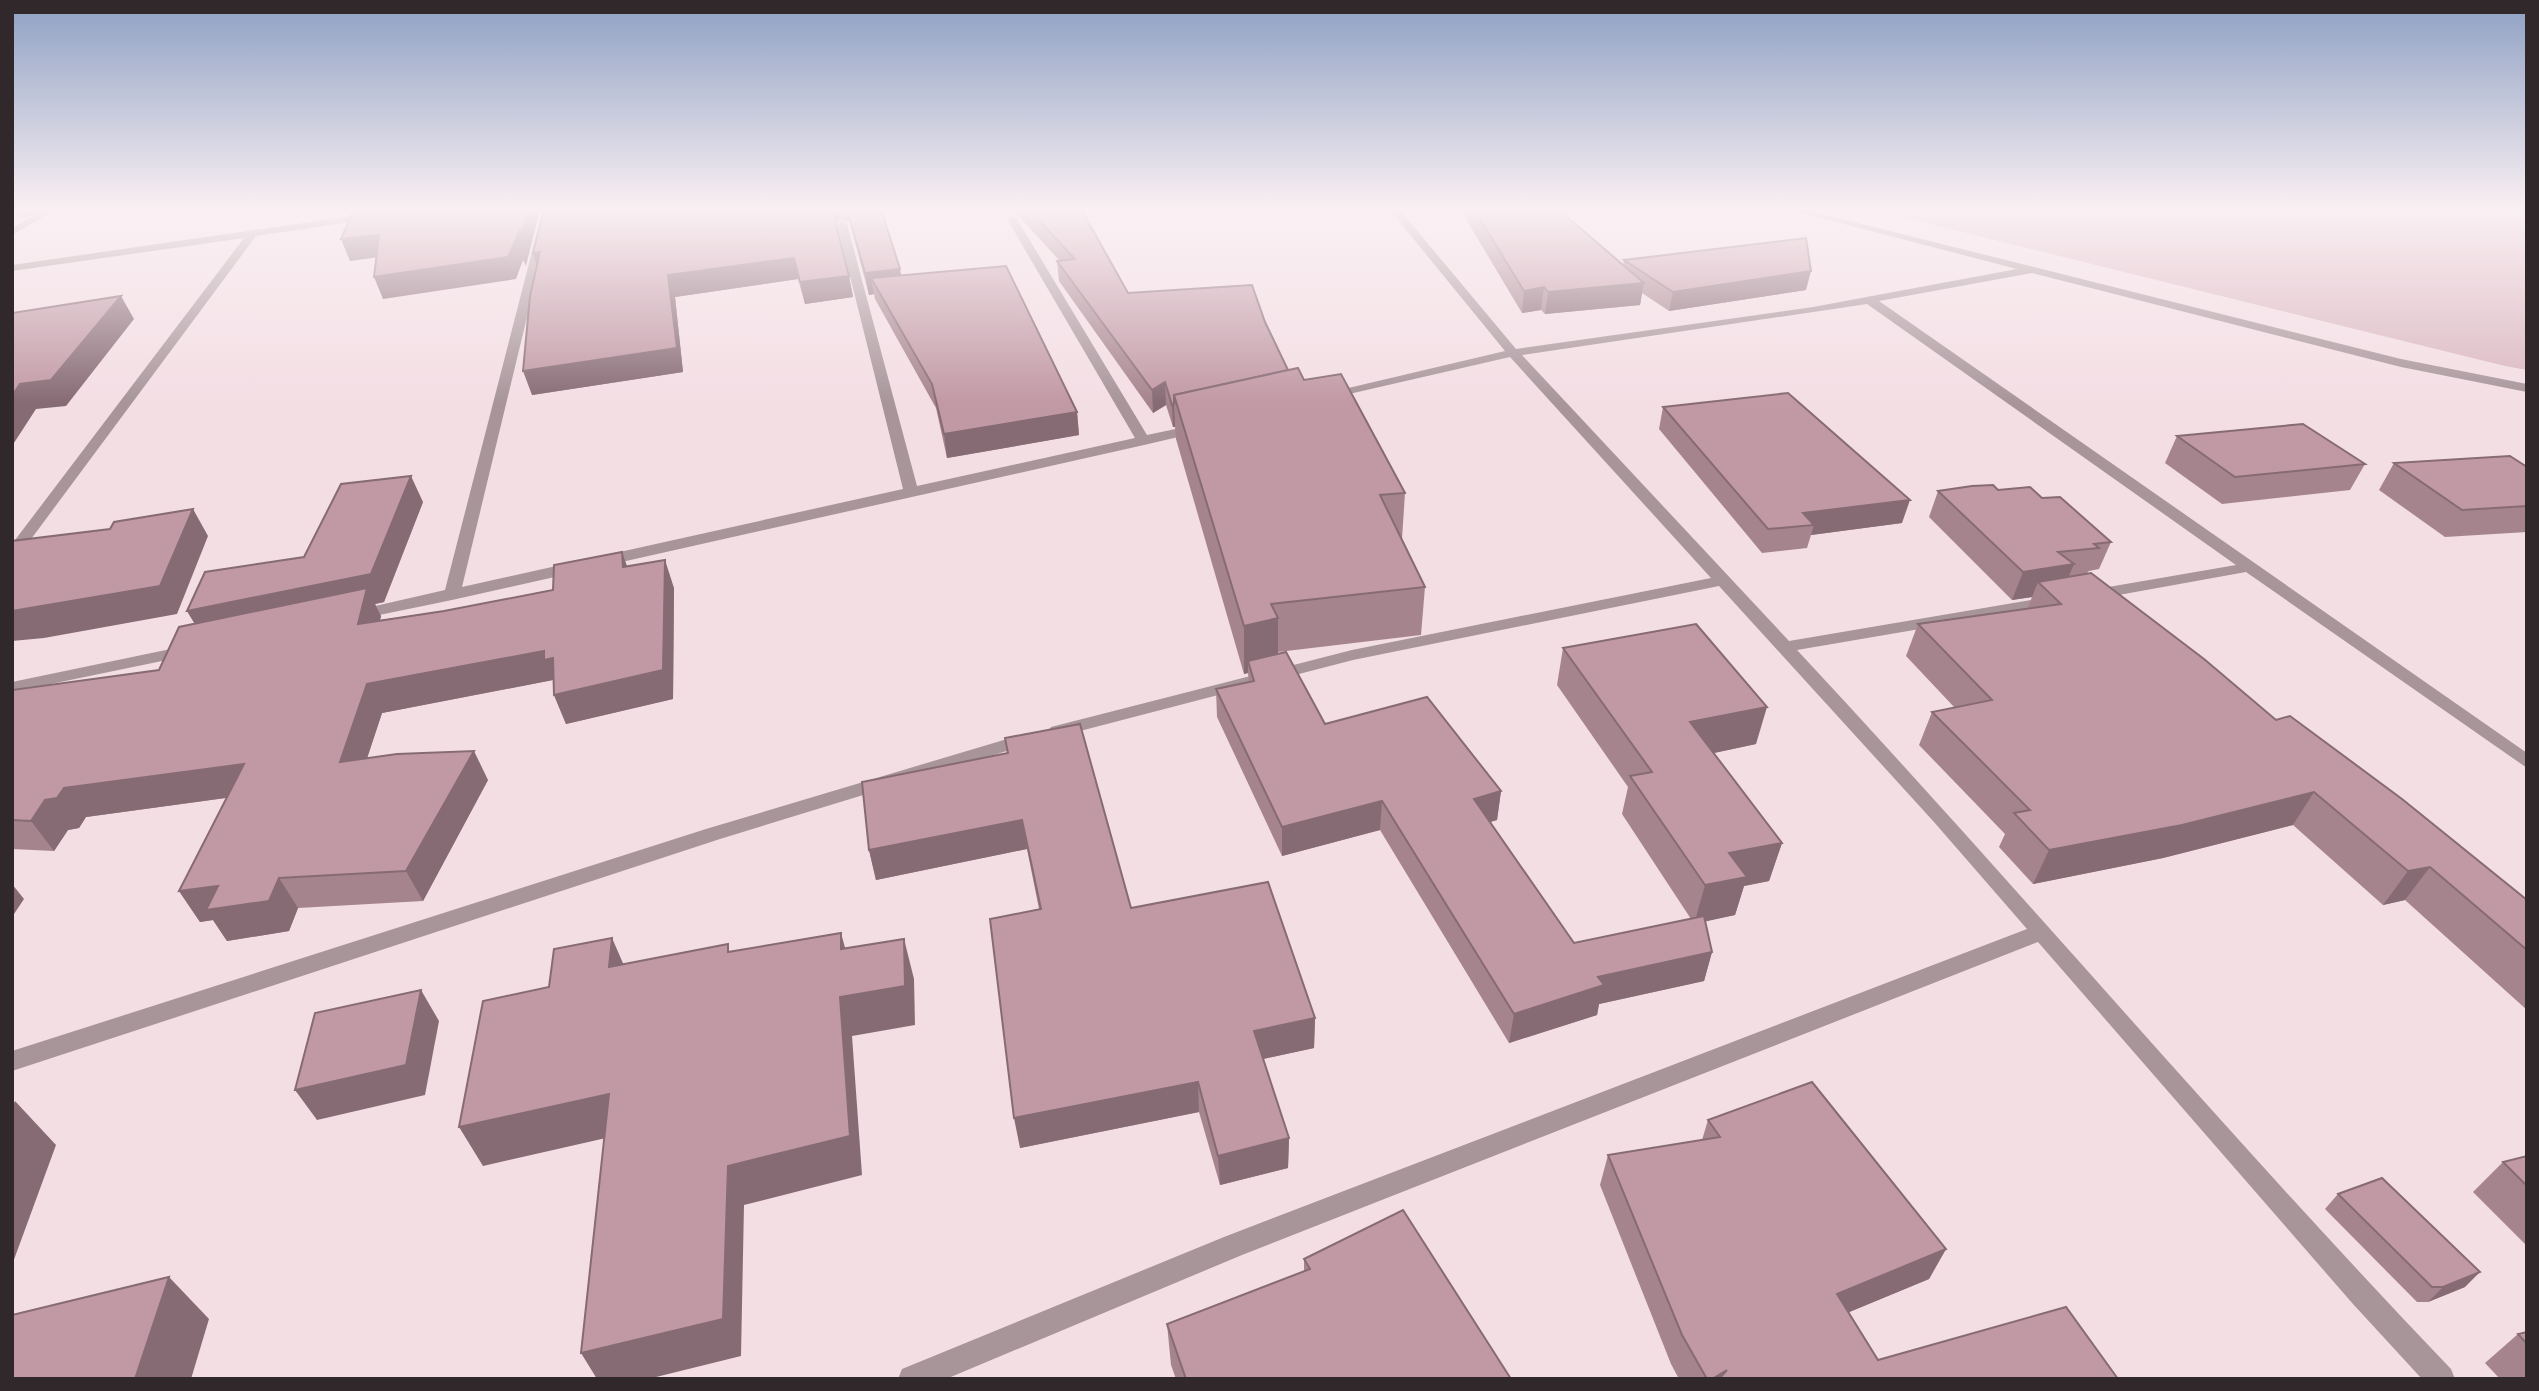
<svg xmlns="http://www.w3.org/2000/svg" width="2539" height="1391" font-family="Lora,serif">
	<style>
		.green { fill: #dab7c1 }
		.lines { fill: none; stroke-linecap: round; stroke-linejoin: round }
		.minor { fill: #a7959a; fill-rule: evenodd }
		.wall { fill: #a6848e }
		.shaded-wall { fill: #876b74 }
		.building { fill: #c199a5; stroke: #876b74; stroke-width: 2 }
	</style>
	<rect width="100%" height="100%" fill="#f3dee4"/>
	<path class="green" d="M1869,209H2527V370L2505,366Z"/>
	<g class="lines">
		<g class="minor">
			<path d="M45,209H57L12,235V228Z"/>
			<path d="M543,209H553L462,587L903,489L837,224L842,221L847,224L917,486L1135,438L1007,219L1012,216L1017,219L1147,435L1199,424L1206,428L1204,431L1144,445L452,600L355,620L349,618L347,615L349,612L445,590Z"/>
			<path d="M1389,209H1399L1516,349L1813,307L2017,269L1786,209H1802L2401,359L2527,384V392L2401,367L2032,273L1879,301L2527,753V768L2246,572L2091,600L2085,598L2083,595L2091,590L2236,565L1867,304L1522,355L1789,641L2049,597L2055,599L2057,602L2049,607L1797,650C2018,887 2227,1135 2451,1369L2455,1379H2422L2353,1304L2038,942L1242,1255L946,1379H898L902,1369L1224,1237L2027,929L1934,822L1719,586L1353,660L1057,737L1051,735L1048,731L1051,727L1352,650L1711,578L1510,357L1323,400V394L1505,351Z"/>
			<path d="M373,213L377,214V218L256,236L17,558L12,560V544L244,238L12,271V265Z"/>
			<path d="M190,645L196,646L198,650L196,654L12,692V682Z"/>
			<path d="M1027,733L1036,739L1033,743L720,839L12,1071V1051L706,829Z"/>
		</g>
	</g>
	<g class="wall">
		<path d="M12,209H45L26,217L12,218Z"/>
		<path d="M544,209H881L901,275L1077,412L1079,435L947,458L936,408L875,299L874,294L869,295L850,223L841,219L835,224L849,276L853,297L805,304L798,279L675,297L683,372L532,395L537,266L533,253Z"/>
		<path d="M1012,209H1081L1128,293L1265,322L1288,370L1304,380L1405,493L1402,539L1425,587L1421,635L1278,652V654L1325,724L1501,791L1497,820L1490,822L1574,943L1691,919L1622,814L1628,787L1557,685L1563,648L1756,744L1714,753L1782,843L1769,881L1744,886L1735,915L1705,921L1712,952L1704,981L1599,1004L1597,1015L1509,1043L1380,830L1282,856L1217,717L1216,689L1249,682L1248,673L1244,674L1176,439L1175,427H1173L1166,405L1153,413L1059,281L1057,261H1060Z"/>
		<path d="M1460,209H1558L1623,265L1624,260L1806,290L1669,311L1642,293L1640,305L1545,314L1541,310L1522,313Z"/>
		<path d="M1663,407L1902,523L1811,535L1807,548L1762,553L1659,429Z"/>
		<path d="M2177,436L2365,464L2350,490L2222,504L2165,463Z"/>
		<path d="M2394,463L2527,467V532L2445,537L2379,490Z"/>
		<path d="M1998,490L2042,498L2111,542L2099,569L2089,571L2087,573L2276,720L2527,900V1010L2405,900L2383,905L2293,825L2163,858L2033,884L1999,847L2005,834L1919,745L1932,712L1955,708L1906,656L1918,624L2027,609L2032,597L2012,600L1929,517L1938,491Z"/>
		<path d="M423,502L384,602L375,604L381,616L380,620L444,611L553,590L627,566L674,588L673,699L566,724L554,695L553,680L382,713L367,758L488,780L423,901L298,908L289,931L227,941L213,920L200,922L179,891L226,798L86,817L79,828L68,830L54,851L12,849V690L159,670L195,624L187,611Z"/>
		<path d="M1005,738L1131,908L1315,1018L1314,1048L1263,1059L1289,1138L1288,1168L1220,1185L1199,1112L1020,1148L1039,909L1027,849L876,880L869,850L1007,754Z"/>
		<path d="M1708,1120L1946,1249L1929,1279L1849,1312L1878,1360L2118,1379H1679L1671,1364L1600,1185L1608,1155L1702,1140Z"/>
		<path d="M2527,1156V1246L2473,1192L2503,1162Z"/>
		<path d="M2338,1194L2465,1287L2428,1302H2417L2325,1209Z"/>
		<path d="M1304,1259L1511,1379H1176L1171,1365L1167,1324L1304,1272Z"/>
		<path d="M2527,1332V1379H2500L2485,1363L2518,1334Z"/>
	</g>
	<g class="shaded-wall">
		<path d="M21,209H45L26,217Z"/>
		<path d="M528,209H540L526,266L523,260L516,279L383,299L374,277Z"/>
		<path d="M831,209H839L841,219L834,225Z"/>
		<path d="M379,235L387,256L350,261L341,239Z"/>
		<path d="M540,252V275L533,253Z"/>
		<path d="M794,258L798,279L675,297L683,372L532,395L523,371L668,275Z"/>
		<path d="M900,269L904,290L871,278L874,294L869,295L865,273Z"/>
		<path d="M1811,271L1806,290L1669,311L1673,292Z"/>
		<path d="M849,276L853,297L805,304L800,282Z"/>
		<path d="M1644,283L1640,305L1545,314L1548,292Z"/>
		<path d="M1544,287L1541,310L1522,313L1524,291Z"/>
		<path d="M121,296L134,319L66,406L36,409L12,446V396L20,384Z"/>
		<path d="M1165,382L1166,405L1153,413L1152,390Z"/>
		<path d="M1174,404L1175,427H1173L1172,405Z"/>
		<path d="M1077,412L1079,435L947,458L944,434Z"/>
		<path d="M411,476L423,502L384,602L375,604L381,616L372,652L204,639L187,611L371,574Z"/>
		<path d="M1910,500L1902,523L1811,535L1814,525L1803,513Z"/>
		<path d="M193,509L208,536L177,614L44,638L12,641V611Z"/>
		<path d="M622,552L632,580L623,567Z"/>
		<path d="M665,560L674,588L673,699L566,724L554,695Z"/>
		<path d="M2074,564L2062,592L2038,582L2032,597L2012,600L2023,572Z"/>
		<path d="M1278,618V666L1248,661V673L1244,674V626Z"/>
		<path d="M544,651L553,658L556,689L553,680L382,713L356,792L340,762L367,684Z"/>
		<path d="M1767,707L1756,744L1681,760L1690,722Z"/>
		<path d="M474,751L488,780L423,901L406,871Z"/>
		<path d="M244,764L262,793L86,817L79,828L68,830L54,851L31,821L45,800L64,788Z"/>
		<path d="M1501,791L1497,820L1470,828L1474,799Z"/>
		<path d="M2314,792L2293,825L2163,858L2033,884L2049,850Z"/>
		<path d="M1382,801L1380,830L1282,856V827Z"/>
		<path d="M1022,820L1027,849L876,880L869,850Z"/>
		<path d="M1782,843L1769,881L1744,886L1735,915L1694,924L1705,885L1729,853Z"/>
		<path d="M2430,867L2405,900L2383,905L2408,871Z"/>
		<path d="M279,878L298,908L289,931L227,941L213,920L200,922L179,891Z"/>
		<path d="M12,884L24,899L12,917Z"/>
		<path d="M841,933L852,973L841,949Z"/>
		<path d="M612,938L629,977L609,967Z"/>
		<path d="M904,939L914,979L915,1025L852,1036L862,1175L744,1205L741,1356L648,1379H597L581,1353L728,1166L840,997Z"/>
		<path d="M1712,952L1704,981L1599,1004L1597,1015L1509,1043L1514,1014L1598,977Z"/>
		<path d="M421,990L439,1021L425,1095L317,1120L295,1090Z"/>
		<path d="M1315,1018L1314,1048L1254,1061V1031Z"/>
		<path d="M1198,1082L1199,1112L1020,1148L1014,1118Z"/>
		<path d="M609,1094L628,1133L483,1166L459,1127Z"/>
		<path d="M15,1101L56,1145L12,1265V1107Z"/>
		<path d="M1289,1138L1288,1168L1220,1185L1218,1156Z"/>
		<path d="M1946,1249L1929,1279L1823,1323L1837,1294Z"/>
		<path d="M2480,1272L2465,1287L2428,1302L2443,1287Z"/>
		<path d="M169,1277L209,1319L191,1379H135Z"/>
		<path d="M1727,1370L1723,1379H1712Z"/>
	</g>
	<g class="building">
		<path d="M354,209H528L518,245L520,230L508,257L374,277L379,235L341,239Z"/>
		<path d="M544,209H832L849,276L800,282L794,258L668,275L677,348L523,371L530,296L540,252L533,253Z"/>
		<path d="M847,209H881L900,269L865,273Z"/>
		<path d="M1028,209H1081L1128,293L1252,285L1265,322L1288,370L1174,395V404L1172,405L1165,382L1152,390L1057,261L1075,259Z"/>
		<path d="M1474,209H1558L1644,283L1548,292L1544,287L1524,291Z"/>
		<path d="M1806,238L1811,271L1673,292L1624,260Z"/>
		<path d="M1006,266L1077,412L944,434L932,384L871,278Z"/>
		<path d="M121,296L51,380L20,384L12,396V313Z"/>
		<path d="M1298,368L1304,380L1341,374L1405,493L1380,495L1425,587L1271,604L1278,618L1244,626L1174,395Z"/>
		<path d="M1788,393L1910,500L1803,513L1814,525L1768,529L1663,407Z"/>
		<path d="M2303,424L2365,464L2235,477L2177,436Z"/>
		<path d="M2510,456L2527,467V506L2462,510L2394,463Z"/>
		<path d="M411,476L371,574L187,611L205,572L304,557L341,484Z"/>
		<path d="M1993,485L1998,490L2030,487L2042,498L2060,497L2111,542L2094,544L2099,548L2058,552L2074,564L2023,572L1938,491L1972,486Z"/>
		<path d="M193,509L160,586L12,611V541L110,529L114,522Z"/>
		<path d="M622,552L623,567L665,560L663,670L554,695L553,658L544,660V651L367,684L340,762L397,754L474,751L406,871L279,878L269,901L206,910L218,886L179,891L244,764L64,788L57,798L45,800L31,821L12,820V690L159,670L179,627L367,588L358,624L444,611L553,590L554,565Z"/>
		<path d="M2091,573L2204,659L2276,720L2290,716L2402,799L2527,900V950L2430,867L2408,871L2314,792L2182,825L2049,850L2014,813L2030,810L1932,712L1992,700L1918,624L2061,604L2038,582Z"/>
		<path d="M1696,624L1767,707L1690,722L1782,843L1729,853L1747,877L1705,885L1630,776L1652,772L1563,648Z"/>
		<path d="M1286,652L1325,724L1427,697L1501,791L1474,799L1574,943L1704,916L1712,952L1598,977L1604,985L1514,1014L1382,801L1282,827L1216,689L1254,681L1248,661Z"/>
		<path d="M1080,724L1131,908L1268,882L1315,1018L1254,1031L1289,1138L1218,1156L1198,1082L1014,1118L990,919L1041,909L1022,820L869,850L862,782L1008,753L1005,738Z"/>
		<path d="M841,933V949L904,939L905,986L840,997L850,1136L728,1166L723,1319L581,1353L609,1094L459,1127L483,1001L549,987L554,949L612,938L609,967L728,944V952Z"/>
		<path d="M421,990L406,1065L295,1090L315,1013Z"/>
		<path d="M1812,1082L1946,1249L1837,1294L1878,1360L2066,1307L2118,1379H1719L1727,1370L1712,1379H1707L1682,1335L1608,1155L1720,1137L1708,1120Z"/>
		<path d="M2527,1156V1186L2503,1162Z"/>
		<path d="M2382,1178L2480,1272L2443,1287H2432L2338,1194Z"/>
		<path d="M1403,1210L1511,1379H1186L1167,1324L1310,1269L1304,1259Z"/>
		<path d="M169,1277L135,1379H12V1315Z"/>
		<path d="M2527,1332V1344L2518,1334Z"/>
	</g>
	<linearGradient id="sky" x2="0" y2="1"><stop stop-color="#8ea0c3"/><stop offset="0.52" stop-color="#faf0f3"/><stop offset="1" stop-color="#faf0f3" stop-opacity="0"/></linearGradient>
	<rect width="2539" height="403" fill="url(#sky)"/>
	<rect width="2539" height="1391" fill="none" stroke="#30282b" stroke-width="28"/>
</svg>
